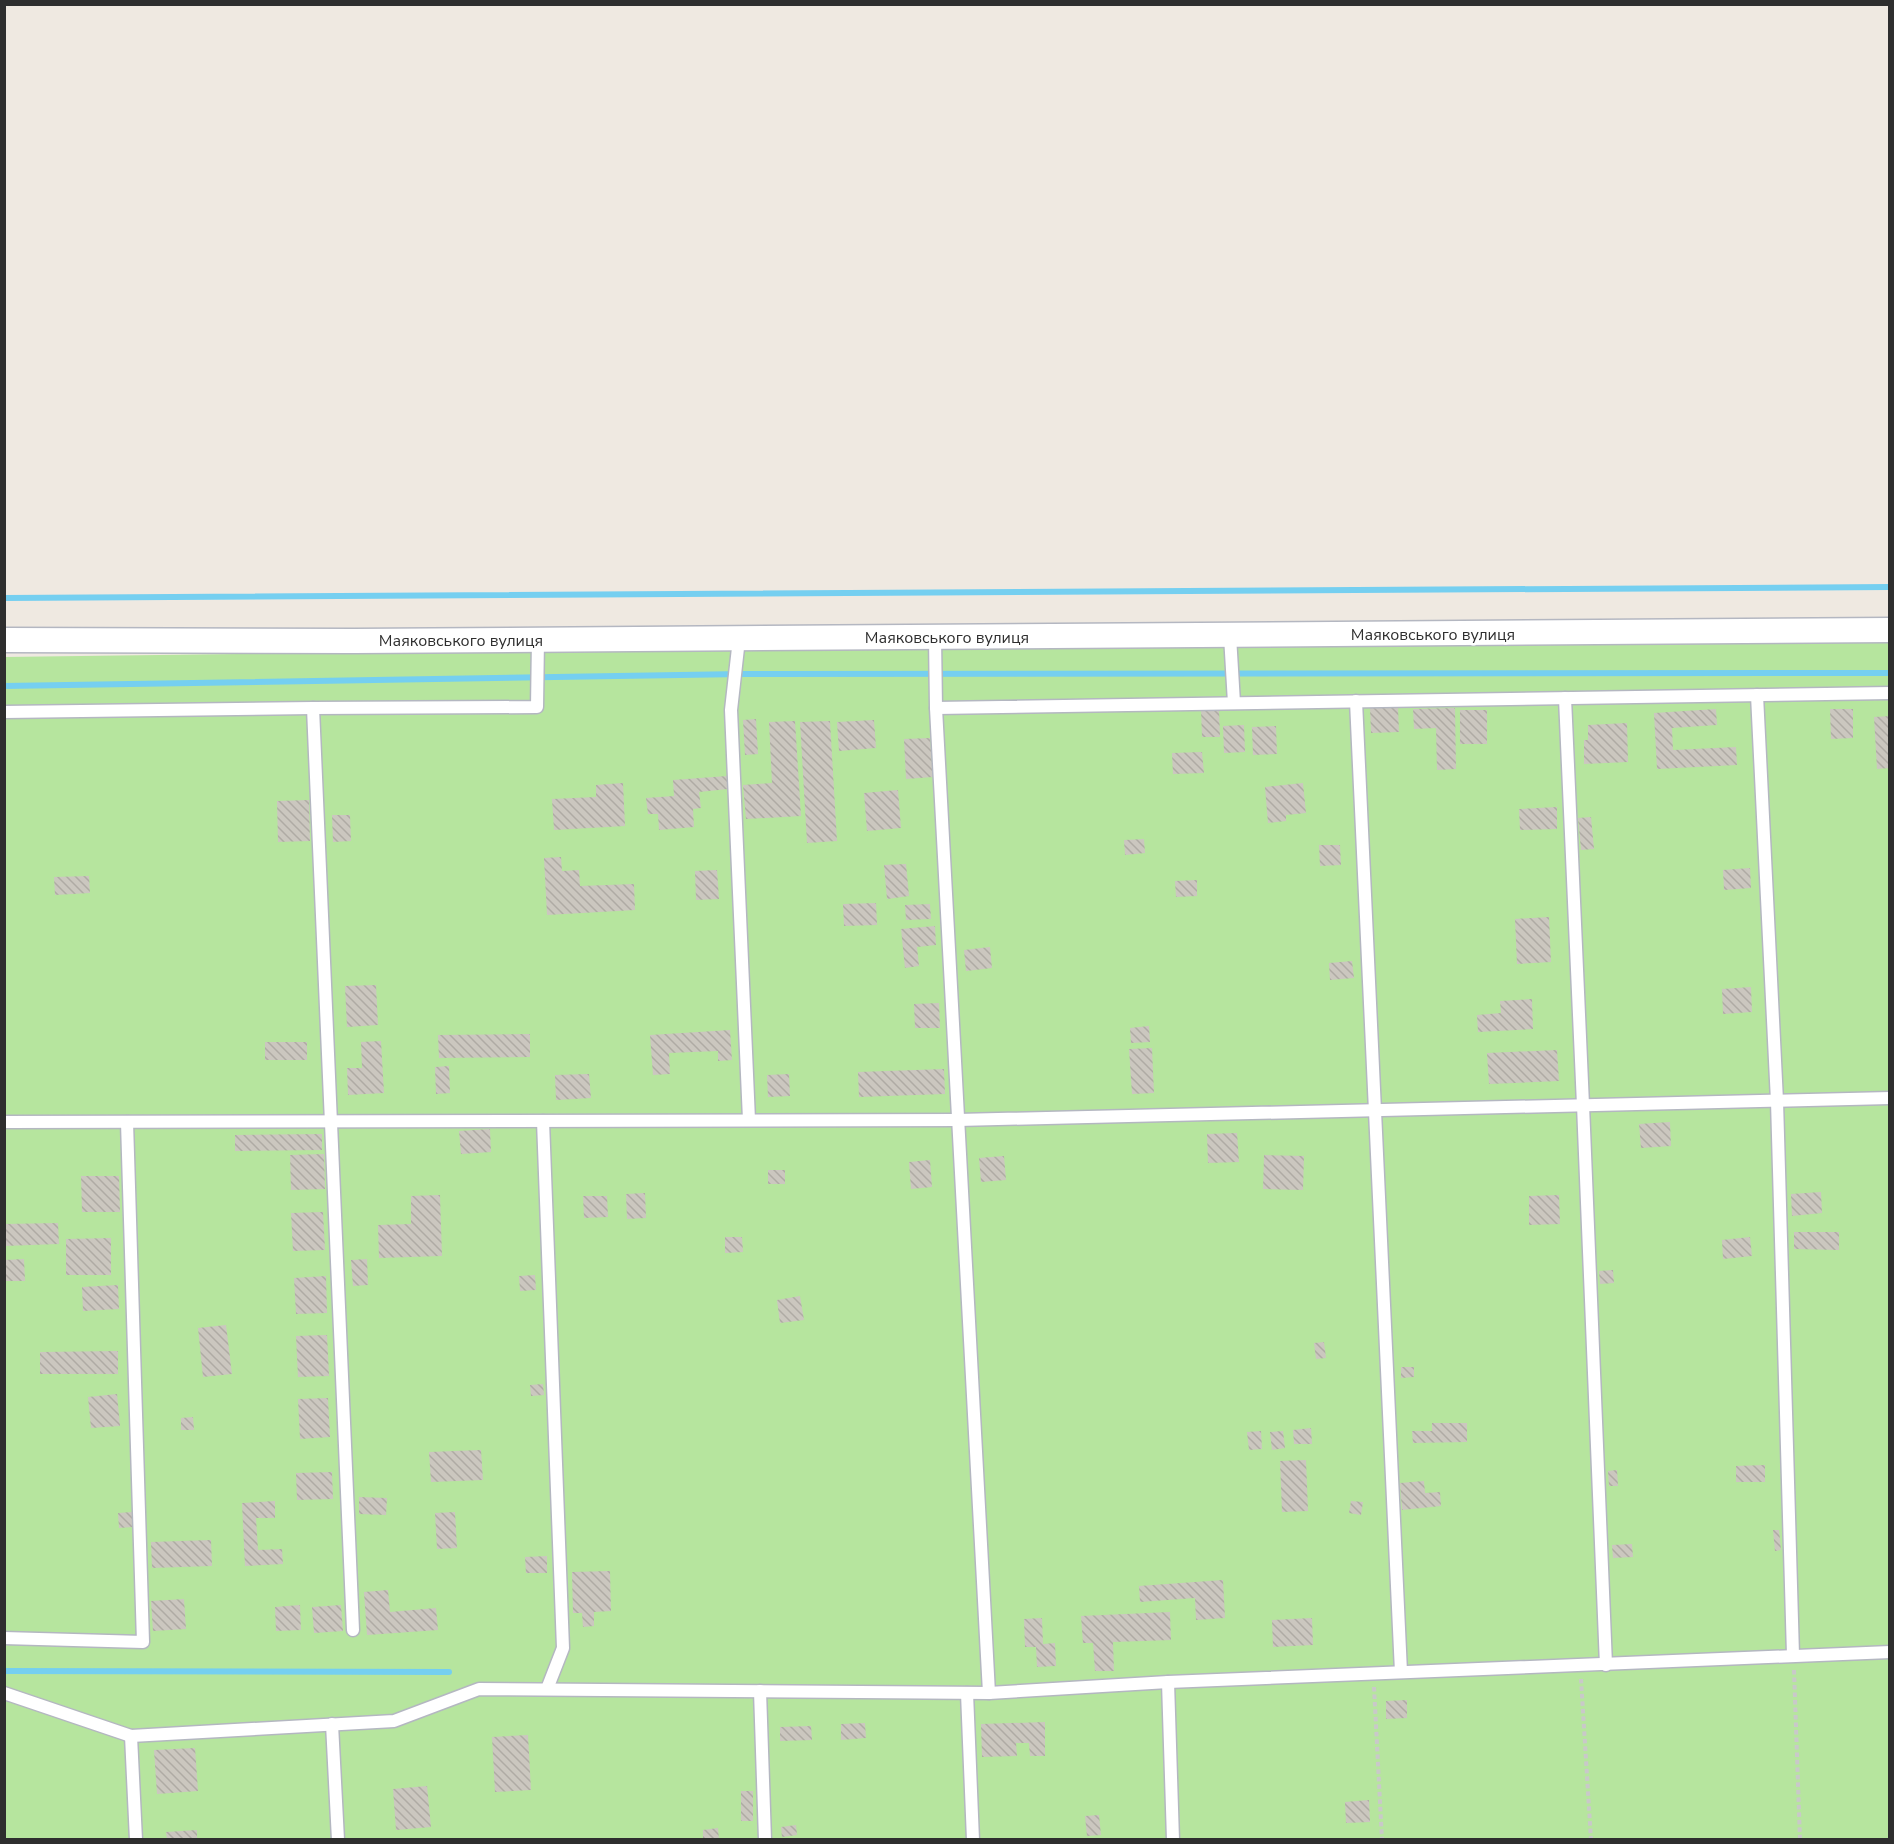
<svg xmlns="http://www.w3.org/2000/svg" width="1894" height="1844" font-family="'Nunito Sans',sans-serif">
	<style>
		.grass { fill: #b6e59e }
		.lines { fill: none; stroke-linecap: round; stroke-linejoin: round }
		.stream { stroke: #75cff0; stroke-width: 6 }
		.building { fill: url(#building-back-hatch) }
		.service-casing { stroke: #b4b7c1; stroke-width: 15 }
		.minor-casing { stroke: #b4b7c1; stroke-width: 27 }
		.path { stroke: #c9c9c9; stroke-width: 4; stroke-dasharray: 4.5 3; stroke-linecap: butt }
		.service { stroke: #fff; stroke-width: 12 }
		.minor { stroke: #fff; stroke-width: 24 }
		.labels { text-anchor: middle; stroke-width: 5; stroke-linejoin: round; paint-order: stroke }
		.street-label { font-size: 16px; fill: #2e2e2e; stroke: #fff }
	</style>
	<defs>
		<pattern id="building-back-hatch" width="6" height="6" patternUnits="userSpaceOnUse" patternTransform="scale(1.5)"><rect width="6" height="6" fill="#cbc7bf"/><path d="M-1 5l2 2M0 0l6 6M5-1l2 2" fill="none" stroke="#afaba4"/></pattern>
	</defs>
	<rect width="100%" height="100%" fill="#efe9e1"/>
	<path class="grass" d="M1889,632V1839H5L4,657Z"/>
	<g class="lines">
		<g class="stream">
			<path d="M4,598L1890,587"/>
			<path d="M4,686L742,674L1890,673"/>
			<path d="M4,1671L449,1672"/>
		</g>
	</g>
	<g class="building">
		<path d="M1370,708H1398L1399,732L1371,733Z"/>
		<path d="M1455,708L1456,769L1437,770L1436,728L1414,729L1413,709Z"/>
		<path d="M1219,709L1220,737H1202L1201,710Z"/>
		<path d="M1716,709L1717,725L1672,728L1673,750L1736,747L1737,765L1657,769L1654,713Z"/>
		<path d="M1830,709H1853V738L1831,739Z"/>
		<rect x="1460" y="710" width="27" height="34"/>
		<path d="M1890,716V768L1877,769L1874,717Z"/>
		<path d="M756,719L758,754L745,755L743,720Z"/>
		<path d="M874,720L876,748L839,751L837,722Z"/>
		<path d="M795,721L801,816L746,819L743,785L772,783L769,722Z"/>
		<path d="M830,721L837,841L807,843L800,722Z"/>
		<path d="M1627,723L1628,762L1584,764V740H1588V725Z"/>
		<path d="M1244,725L1245,752L1224,753L1223,726Z"/>
		<path d="M1276,726L1277,754L1253,755L1252,727Z"/>
		<path d="M930,738L933,777L906,779L904,739Z"/>
		<path d="M1202,752L1204,773L1173,774L1172,753Z"/>
		<path d="M727,776L728,789L699,792L701,808L693,809L694,827L659,830L658,814H648L646,798L674,796L673,780Z"/>
		<path d="M623,783L625,826L554,830L552,799L596,797V785Z"/>
		<path d="M1303,783L1306,813L1286,815V821L1268,823L1265,787Z"/>
		<path d="M898,790L901,828L867,831L864,793Z"/>
		<path d="M309,800L310,841L278,842L277,801Z"/>
		<path d="M1557,807V829L1520,830L1519,809Z"/>
		<path d="M332,815H350L351,841L333,842Z"/>
		<path d="M1591,817L1594,849L1581,850L1578,818Z"/>
		<path d="M1144,839L1145,853L1125,855L1124,840Z"/>
		<path d="M1319,845H1340L1341,865L1320,866Z"/>
		<path d="M561,857L562,871L579,870L580,886L634,884L635,910L547,915L544,858Z"/>
		<path d="M906,864L909,896L887,899L884,865Z"/>
		<path d="M1750,868L1751,888L1724,890L1723,870Z"/>
		<path d="M717,870L719,899L696,900L695,871Z"/>
		<path d="M89,876L90,893L55,895L54,877Z"/>
		<path d="M1197,880V896L1176,897L1175,881Z"/>
		<path d="M876,903L877,925L844,926L843,904Z"/>
		<path d="M930,904L931,919L906,920L905,905Z"/>
		<path d="M1549,917L1551,962L1517,964L1515,919Z"/>
		<path d="M935,926L936,945L917,947L919,966L905,968L901,929Z"/>
		<path d="M990,947L992,968L966,971L964,950Z"/>
		<path d="M1352,961L1354,978L1330,980L1329,963Z"/>
		<path d="M376,985L378,1025L347,1027L345,986Z"/>
		<path d="M1751,987L1752,1012L1723,1014L1722,989Z"/>
		<path d="M1532,999L1533,1029L1478,1032L1477,1015L1501,1013L1500,1001Z"/>
		<path d="M939,1003L940,1028H915L914,1004Z"/>
		<path d="M1149,1026L1150,1042L1131,1043L1130,1028Z"/>
		<path d="M730,1030L732,1060L718,1061V1051L669,1053L670,1074L653,1075L650,1035Z"/>
		<path d="M530,1034V1057L439,1058L438,1035Z"/>
		<path d="M381,1041L384,1093L348,1095L347,1068H362L361,1042Z"/>
		<rect x="265" y="1042" width="42" height="18"/>
		<path d="M1152,1048L1154,1093L1132,1094L1129,1049Z"/>
		<path d="M1557,1050L1559,1081L1489,1084L1487,1053Z"/>
		<path d="M449,1066L450,1093L436,1094L435,1067Z"/>
		<path d="M944,1069L945,1094L859,1097L858,1072Z"/>
		<path d="M589,1074L591,1098L556,1100L555,1075Z"/>
		<path d="M789,1074L790,1096L768,1097L767,1075Z"/>
		<path d="M1670,1122L1671,1146L1641,1148L1639,1124Z"/>
		<path d="M490,1129L491,1152L461,1154L459,1131Z"/>
		<path d="M1237,1133L1239,1162L1208,1163L1207,1134Z"/>
		<path d="M322,1134V1150L235,1151V1135Z"/>
		<path d="M324,1154L325,1189L291,1190L290,1155Z"/>
		<path d="M1264,1155L1304,1156L1303,1190L1263,1189Z"/>
		<path d="M1004,1156L1006,1180L981,1182L979,1158Z"/>
		<path d="M930,1160L932,1187L911,1189L909,1162Z"/>
		<rect x="768" y="1170" width="17" height="14"/>
		<path d="M81,1176H119L120,1212H82Z"/>
		<path d="M1821,1192L1822,1213L1792,1216L1791,1194Z"/>
		<path d="M645,1193L646,1218L627,1219L626,1194Z"/>
		<path d="M440,1195L442,1256L379,1258L378,1225L411,1224V1196Z"/>
		<path d="M1559,1195L1560,1224L1529,1225V1196Z"/>
		<path d="M583,1196H607L608,1217L584,1218Z"/>
		<path d="M323,1212L325,1250L293,1251L291,1213Z"/>
		<path d="M58,1223L59,1244L4,1246V1224Z"/>
		<path d="M1794,1232H1839V1250L1794,1249Z"/>
		<path d="M725,1237H742L743,1252L725,1253Z"/>
		<path d="M1750,1237L1752,1256L1723,1259L1722,1240Z"/>
		<path d="M111,1238V1275H66V1239Z"/>
		<path d="M24,1259L25,1281H4V1260Z"/>
		<path d="M367,1259L368,1285L353,1286L351,1260Z"/>
		<path d="M1613,1270L1614,1283L1600,1284L1599,1271Z"/>
		<path d="M535,1275L536,1290L520,1291L519,1276Z"/>
		<path d="M326,1276L327,1313L296,1314L294,1278Z"/>
		<path d="M118,1285L119,1309L83,1311L82,1287Z"/>
		<path d="M800,1296L804,1320L780,1323L777,1300Z"/>
		<path d="M226,1325L232,1374L203,1377L198,1328Z"/>
		<path d="M327,1335L329,1376L298,1377L296,1336Z"/>
		<path d="M1324,1342L1326,1358L1316,1359L1314,1343Z"/>
		<path d="M118,1351V1374H40V1352Z"/>
		<path d="M1401,1367H1414V1377L1401,1378Z"/>
		<path d="M543,1384L544,1395L531,1396L530,1385Z"/>
		<path d="M117,1394L120,1426L91,1428L88,1397Z"/>
		<path d="M328,1398L330,1437L300,1439L298,1399Z"/>
		<path d="M193,1417L194,1430H181V1418Z"/>
		<path d="M1432,1423H1467V1442L1413,1443L1412,1431H1432Z"/>
		<path d="M1311,1428L1312,1444H1294L1293,1430Z"/>
		<path d="M1261,1431L1262,1449L1249,1450L1247,1432Z"/>
		<path d="M1283,1431L1285,1448L1272,1450L1270,1432Z"/>
		<path d="M481,1450L483,1480L431,1482L429,1452Z"/>
		<path d="M1306,1460L1308,1511L1282,1512L1280,1461Z"/>
		<path d="M1765,1465V1482H1736V1466Z"/>
		<path d="M1617,1470L1618,1486H1609L1608,1471Z"/>
		<path d="M332,1472L333,1499L297,1500L296,1473Z"/>
		<path d="M1424,1481L1425,1493L1440,1492L1441,1506L1402,1510L1400,1483Z"/>
		<path d="M359,1497L387,1498L386,1515L359,1514Z"/>
		<path d="M275,1501V1518H256L258,1550L282,1549L283,1564L245,1566L242,1503Z"/>
		<path d="M1351,1501L1363,1502L1361,1515L1349,1513Z"/>
		<path d="M132,1512L133,1527L119,1528L118,1513Z"/>
		<path d="M455,1512L457,1548L437,1549L435,1513Z"/>
		<path d="M1773,1530H1779L1781,1550L1775,1551Z"/>
		<path d="M211,1540L212,1566L152,1568L151,1542Z"/>
		<path d="M1632,1544L1633,1557L1613,1558L1612,1545Z"/>
		<path d="M547,1556V1573H526L525,1557Z"/>
		<path d="M610,1571L611,1611L594,1612V1626L583,1627L582,1613H573L572,1572Z"/>
		<path d="M1223,1580L1225,1618L1196,1620L1195,1598L1140,1602L1139,1586Z"/>
		<path d="M388,1590L390,1612L436,1608L438,1630L367,1635L364,1592Z"/>
		<path d="M184,1599L186,1629L153,1631L151,1601Z"/>
		<path d="M300,1605L301,1630L276,1631L275,1607Z"/>
		<path d="M341,1605L343,1631L314,1633L312,1607Z"/>
		<path d="M1170,1612L1171,1640L1113,1642L1114,1671H1095L1093,1643H1083L1081,1616Z"/>
		<path d="M1042,1618L1043,1644L1055,1643L1056,1666L1037,1667L1036,1647H1025L1024,1619Z"/>
		<path d="M1312,1618L1313,1645L1273,1647L1272,1620Z"/>
		<path d="M1407,1700V1718L1386,1719V1701Z"/>
		<path d="M1045,1722V1756H1030L1029,1743H1016L1017,1756L982,1757L981,1724Z"/>
		<path d="M865,1723L866,1738L841,1740V1724Z"/>
		<path d="M811,1726L812,1740L780,1741V1727Z"/>
		<path d="M528,1735L531,1790L495,1792L492,1737Z"/>
		<path d="M195,1748L198,1791L157,1794L154,1750Z"/>
		<path d="M427,1786L431,1827L396,1830L393,1789Z"/>
		<rect x="741" y="1791" width="12" height="30"/>
		<path d="M1369,1800L1370,1822L1346,1823L1345,1802Z"/>
		<path d="M1099,1815L1101,1835L1087,1836L1085,1816Z"/>
		<path d="M796,1825L797,1835L782,1837L781,1827Z"/>
		<path d="M718,1828L719,1840H703V1830Z"/>
		<path d="M197,1830V1840H167L166,1832Z"/>
	</g>
	<g class="lines">
		<defs>
			<g id="service">
				<path d="M1230,636L1234,703"/>
				<path d="M935,637L936,708L989,1693"/>
				<path d="M739,639L731,710L749,1120"/>
				<path d="M1757,695L1777,1101L1793,1655"/>
				<path d="M1565,698L1583,1105L1606,1665"/>
				<path d="M1356,701L1401,1672"/>
				<path d="M313,708L353,1630"/>
				<path d="M936,708L1890,693"/>
				<path d="M4,712L313,708L537,707L538,639"/>
				<path d="M543,1121L563,1648L547,1689"/>
				<path d="M4,1122L958,1120L1890,1098"/>
				<path d="M4,1638L143,1642L127,1122"/>
				<path d="M1168,1682L1173,1840"/>
				<path d="M760,1691L765,1840"/>
				<path d="M4,1693L131,1736L394,1721L479,1689L989,1693L1168,1682L1890,1652"/>
				<path d="M967,1693L973,1840"/>
				<path d="M332,1724L338,1840"/>
				<path d="M131,1736L136,1840"/>
			</g>
			<path id="minor" d="M4,640L354,641L1890,630"/>
		</defs>
		<use href="#service" class="service-casing"/>
		<use href="#minor" class="minor-casing"/>
		<g class="path">
			<path d="M1794,1670L1800,1840"/>
			<path d="M1581,1679L1591,1840"/>
			<path d="M1374,1687L1382,1840"/>
		</g>
		<use href="#service" class="service"/>
		<use href="#minor" class="minor"/>
	</g>
	<g class="labels">
		<g class="street-label">
			<text x="1433" y="640">Маяковського вулиця</text>
			<text x="947" y="643">Маяковського вулиця</text>
			<text x="461" y="646">Маяковського вулиця</text>
		</g>
	</g>
	<rect width="1894" height="1844" fill="none" stroke="#2e2e2e" stroke-width="12"/>
</svg>
